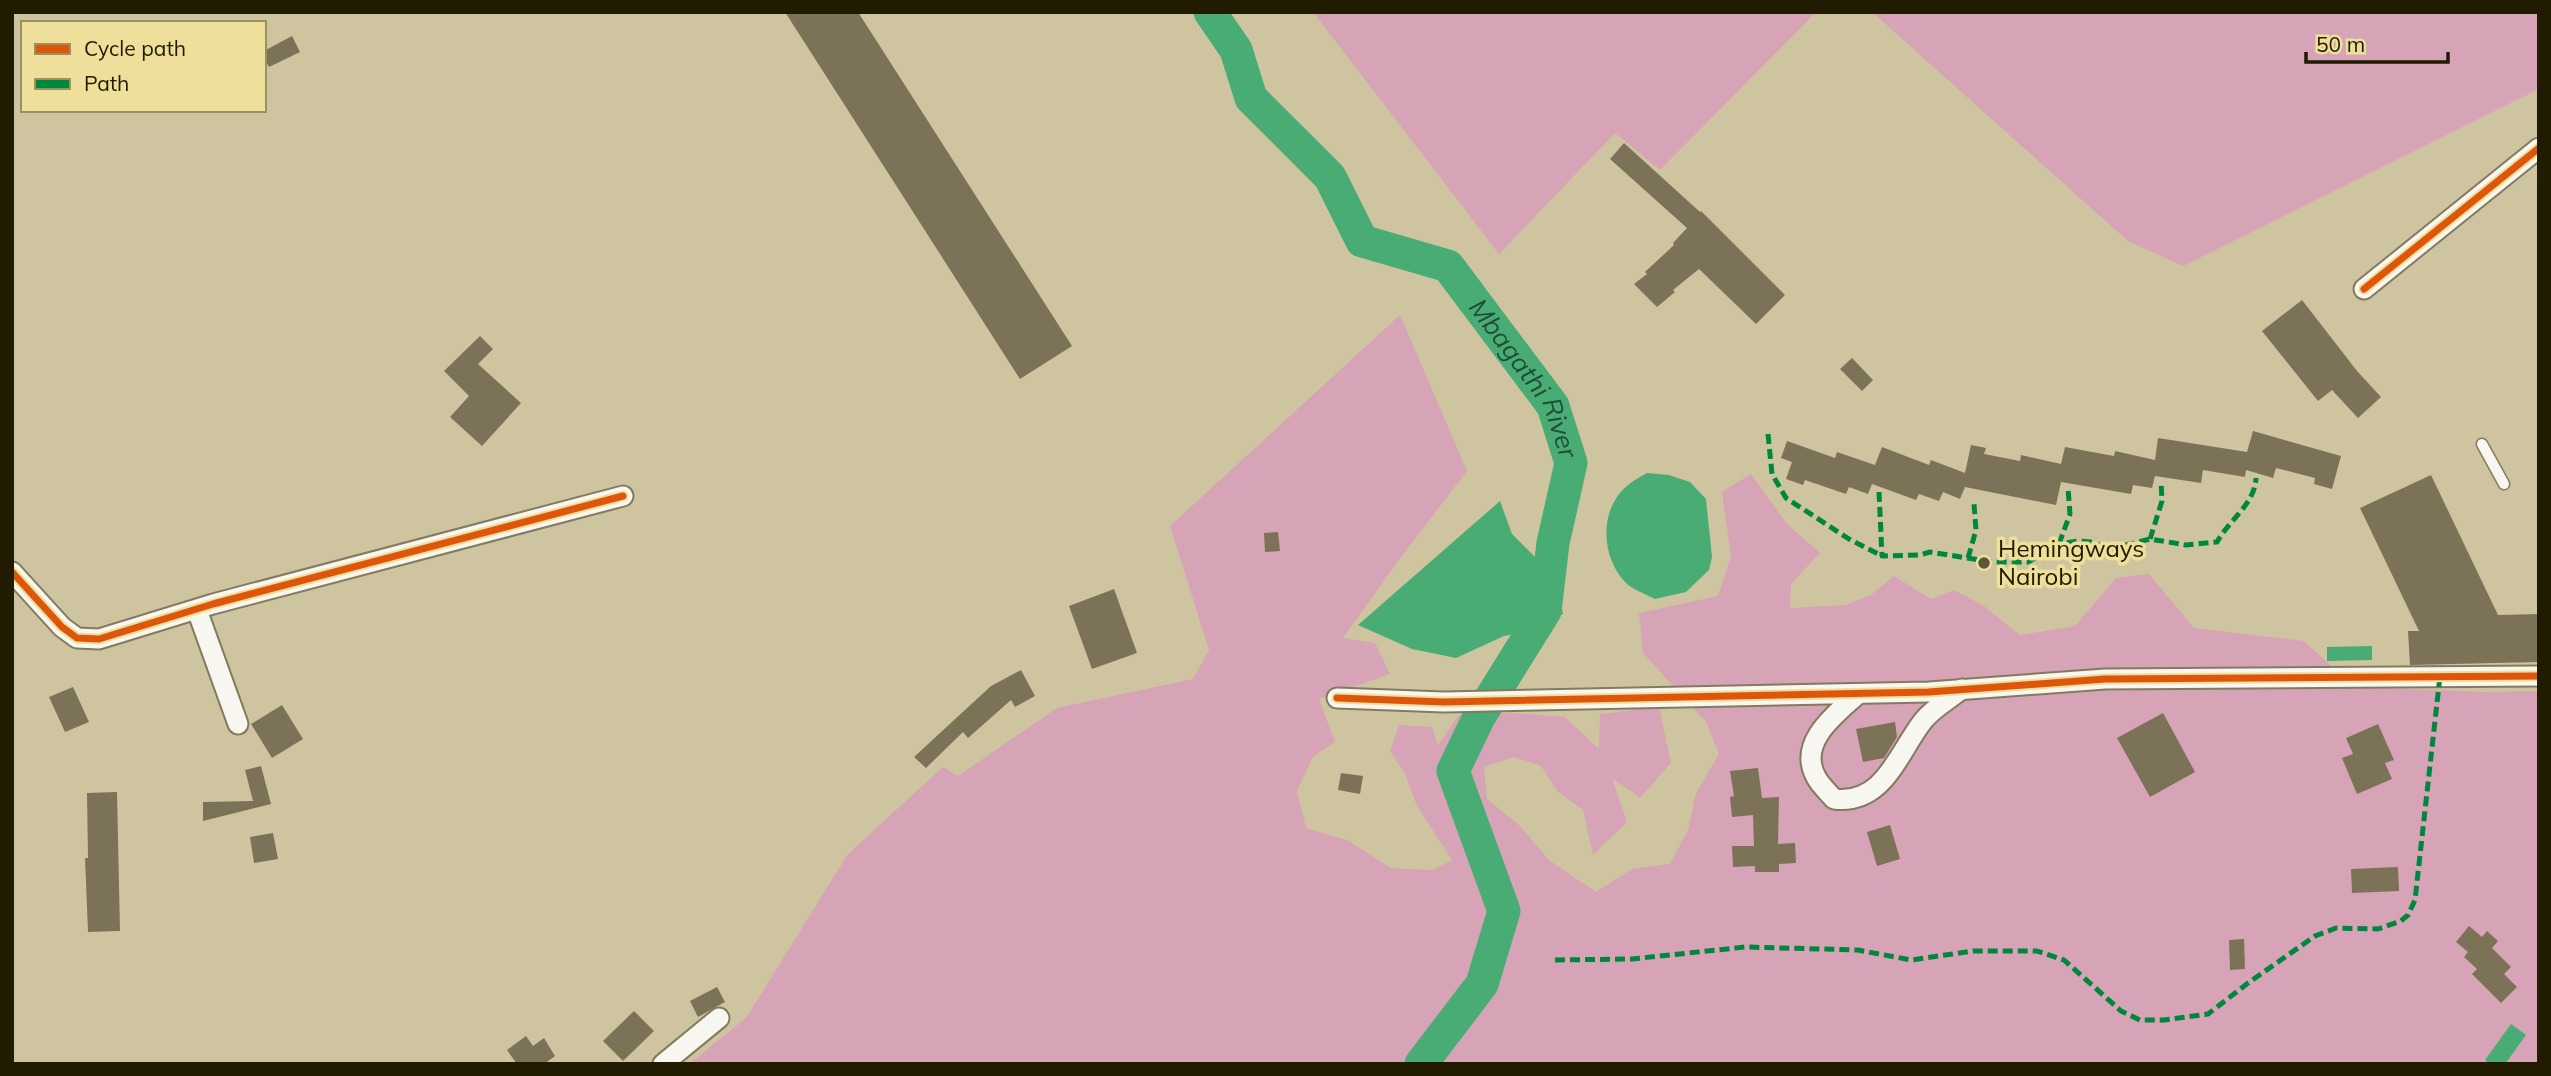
<svg xmlns="http://www.w3.org/2000/svg" width="2551" height="1076" font-family="Mulish,sans-serif">
	<style>
		.green { fill: #d7a3b6 }
		.water { fill: #4aac75 }
		.lines { fill: none; stroke-linecap: round; stroke-linejoin: round }
		.river { stroke: #4aac75; stroke-width: 33 }
		.building { fill: #7c7258 }
		.service-casing { stroke: #827b5c; stroke-width: 13 }
		.minor-casing { stroke: #827b5c; stroke-width: 23 }
		.service { stroke: #f8f6f1; stroke-width: 10 }
		.minor { stroke: #f8f6f1; stroke-width: 19 }
		.quiet { stroke: #00873e; stroke-width: 5; stroke-dasharray: 10 5; stroke-linecap: butt }
		.cycleway-casing { stroke: #eedf9a; stroke-width: 11 }
		.cycleway { stroke: #de560b; stroke-width: 7 }
		.poi-dot { fill: #5e5639; stroke: #eedf9a; stroke-width: 2.5 }
		.labels { text-anchor: middle; stroke-width: 7; stroke-linejoin: round; paint-order: stroke }
		.poi-label { font-size: 24px; fill: #211b01; stroke: #eedf9a; text-anchor: start }
		.water-label { font-size: 26px; font-style: italic; fill: #1e4f34; stroke: #eedf9a }
	</style>
	<rect width="100%" height="100%" fill="#cec5a0"/>
	<g class="green">
		<path d="M1313,12H1816L1660,170L1615,133L1499,254Z"/>
		<path d="M1872,12H2539V89L2183,266L2128,241Z"/>
		<path d="M1400,315L1467,471L1398,561L1343,638L1375,643L1390,674L1319,699L1335,742L1313,757L1297,791L1306,828L1347,840L1391,868L1433,870L1452,860L1417,806L1405,774L1390,751L1399,725L1432,727L1438,745L1459,715L1513,713L1565,717L1599,749L1600,714L1659,707L1671,763L1640,798L1612,778L1627,822L1593,855L1583,810L1558,792L1541,766L1514,757L1484,767L1487,799L1519,825L1549,860L1596,892L1632,869L1670,864L1688,830L1696,793L1719,754L1706,722L1643,653L1639,613L1718,596L1731,556L1722,492L1751,474L1787,524L1820,553L1791,584L1790,608L1846,605L1871,595L1894,576L1931,599L1954,590L1984,606L2020,635L2075,626L2116,578L2149,574L2194,628L2304,641L2354,687L2487,692L2539,691V1064H689L746,1018L848,854L943,767L958,776L1057,708L1193,679L1209,650L1170,526Z"/>
	</g>
	<g class="water">
		<path d="M1647,473L1669,475L1690,482L1706,499L1712,557L1709,570L1686,592L1655,599C1646,594 1633,590 1626,583C1606,563 1600,527 1614,502C1621,488 1634,480 1647,473Z"/>
		<path d="M1500,501L1512,534L1555,577L1563,614L1530,631L1504,636L1456,658L1412,649L1358,625Z"/>
		<path d="M2372,646V660L2327,661V647Z"/>
		<path d="M2511,1024L2526,1035L2505,1064H2490L2485,1060Z"/>
	</g>
	<g class="lines">
		<path class="river" id="s1" d="M1210,12L1236,50L1251,98L1330,177L1362,241L1448,266L1553,406L1571,463L1553,543L1545,611L1479,717L1453,771L1504,911L1482,984L1421,1064"/>
	</g>
	<g class="building">
		<path d="M785,12H858L1072,346L1020,379Z"/>
		<path d="M292,36L300,52L269,67L264,58V51Z"/>
		<path d="M1624,143L1700,212L1701,211L1785,295L1756,324L1699,269L1673,290L1675,292L1657,307L1634,284L1647,274L1645,272L1674,245L1673,243L1687,228L1610,159Z"/>
		<path d="M2302,300L2357,371L2381,397L2358,418L2332,390L2318,401L2262,331Z"/>
		<path d="M480,336L493,349L478,364L521,403L482,446L450,417L469,396L444,371Z"/>
		<path d="M1852,358L1873,380L1862,391L1840,369Z"/>
		<path d="M2253,431L2341,456L2332,489L2314,484L2315,478L2276,468L2273,478L2246,470L2245,477L2203,470L2201,483L2155,476L2152,488L2133,485L2131,494L2061,482L2056,505L1965,487L1960,499L1943,492L1939,501L1919,494L1916,500L1872,484L1868,494L1849,487L1846,494L1805,480L1803,485L1786,479L1792,462L1781,458L1787,441L1835,458L1837,452L1875,465L1882,447L1929,465L1931,460L1965,473L1971,445L1986,448L1984,454L2020,461L2021,455L2061,464L2065,447L2114,456L2115,451L2155,460L2158,438L2247,452Z"/>
		<path d="M2431,475L2498,615L2539,614V662L2410,665L2408,631H2419L2360,508Z"/>
		<path d="M1278,532L1280,551L1265,552L1264,533Z"/>
		<path d="M1114,589L1137,653L1092,669L1069,606Z"/>
		<path d="M1021,670L1035,696L1015,707L1011,700L968,738L963,732L926,768L914,757L991,686Z"/>
		<path d="M73,687L89,722L65,732L49,697Z"/>
		<path d="M282,705L303,739L272,758L251,724Z"/>
		<path d="M2163,713L2195,772L2150,797L2117,738Z"/>
		<path d="M1895,722L1897,737L1884,758L1863,762L1856,729Z"/>
		<path d="M2378,724L2394,760L2385,763L2392,779L2357,794L2342,758L2353,754L2346,738Z"/>
		<path d="M261,766L271,804L203,821V802L253,801L245,770Z"/>
		<path d="M1758,768L1762,798L1779,797L1778,844L1795,843L1796,863L1779,864V872H1755V866L1733,867L1732,846H1754L1753,815L1732,817L1730,797L1734,796L1730,771Z"/>
		<path d="M1341,773L1363,776L1360,794L1338,790Z"/>
		<path d="M117,792L120,931L88,932L85,858H88L87,793Z"/>
		<path d="M1890,825L1900,859L1877,866L1867,832Z"/>
		<path d="M273,833L278,859L254,863L250,837Z"/>
		<path d="M2398,867L2399,891L2352,893L2351,869Z"/>
		<path d="M2469,926L2482,937L2487,931L2498,941L2492,948L2511,967L2504,974L2517,987L2501,1003L2472,974L2477,969L2464,957L2468,952L2456,942Z"/>
		<path d="M2244,939L2245,969L2230,970L2229,940Z"/>
		<path d="M717,987L725,1002L698,1017L690,1001Z"/>
		<path d="M634,1011L654,1031L623,1061L603,1041Z"/>
		<path d="M526,1036L533,1046L544,1038L555,1056L544,1064H517L507,1050Z"/>
	</g>
	<g class="lines">
		<defs>
			<path id="service" d="M2482,444L2504,484"/>
			<g id="minor">
				<path d="M2364,289L2539,148"/>
				<path d="M12,572L62,627L77,638L99,639L213,604L623,496"/>
				<path d="M197,610L238,724"/>
				<path d="M1858,694C1836,714 1797,742 1816,777C1820,785 1828,792 1834,799C1884,805 1898,753 1923,721C1933,708 1950,699 1962,689"/>
				<path d="M1337,698L1444,702L1929,692L2105,679L2539,676"/>
				<path d="M663,1064L719,1018"/>
			</g>
		</defs>
		<use href="#service" class="service-casing"/>
		<use href="#minor" class="minor-casing"/>
		<use href="#service" class="service"/>
		<use href="#minor" class="minor"/>
		<g class="quiet">
			<path d="M1768,434L1772,474L1786,498L1849,539L1882,556"/>
			<path d="M1879,492L1882,556L1920,555L1930,552L1992,562H2028L2059,544L2078,541L2091,542L2110,549L2150,539L2186,545L2217,542C2229,520 2255,504 2256,478"/>
			<path d="M2150,539L2162,501L2161,481"/>
			<path d="M2059,544L2070,514L2068,488"/>
			<path d="M1968,558L1976,530L1974,504"/>
			<path d="M1555,960L1632,959L1745,947L1858,950L1911,960L1973,951H2037L2064,960L2121,1011L2140,1020H2164L2208,1014L2248,983L2315,936L2336,928L2378,929L2401,921L2408,915L2415,900L2440,676"/>
		</g>
		<defs>
			<g id="cycleway">
				<path d="M2364,289L2539,148"/>
				<path d="M12,572L62,627L77,638L99,639L213,604L623,496"/>
				<path d="M1337,698L1444,702L1929,692L2105,679L2539,676"/>
			</g>
		</defs>
		<use href="#cycleway" class="cycleway-casing"/>
		<use href="#cycleway" class="cycleway"/>
	</g>
	<circle class="poi-dot" cx="1984" cy="563" r="7"/>
	<g class="labels">
		<g class="poi-label">
			<text x="1998" y="557">Hemingways<tspan x="1998" dy="28">Nairobi</tspan></text>
		</g>
		<g class="water-label">
			<text dy="9" stroke="none"><textPath href="#s1" startOffset="506">Mbagathi River</textPath></text>
		</g>
	</g>
	<rect width="2551" height="1076" fill="none" stroke="#211b01" stroke-width="28"/>
	<rect x="21" y="21" width="245" height="91" fill="#eedf9a" stroke="#9c915d" stroke-width="2"/>
	<rect x="35" y="44" width="35" height="10" fill="#de560b" stroke="#9c915d" stroke-width="2"/>
	<text x="84" y="56" font-size="21" fill="#211b01">Cycle path</text>
	<rect x="35" y="79" width="35" height="10" fill="#00873e" stroke="#9c915d" stroke-width="2"/>
	<text x="84" y="91" font-size="21" fill="#211b01">Path</text>
	<path d="M2306 52v10h142v-10" fill="none" stroke="#211b01" stroke-width="3.5"/>
	<text x="2316" y="52" font-size="21" fill="#211b01" stroke="#eedf9a" stroke-width="5" paint-order="stroke">50 m</text>
</svg>
